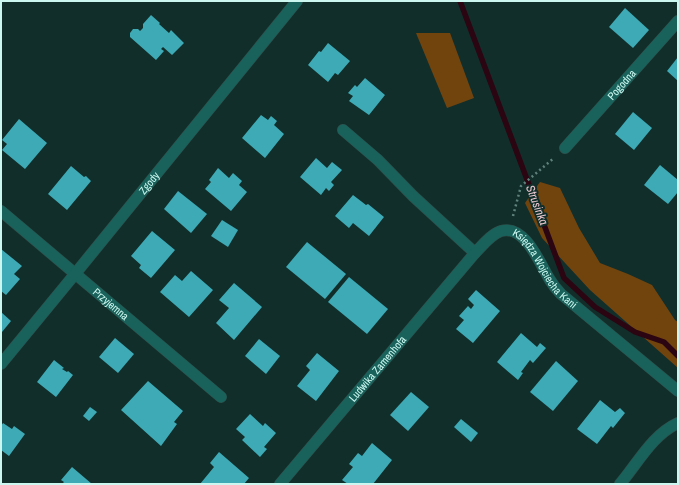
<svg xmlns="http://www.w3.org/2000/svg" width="679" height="485" font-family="'Archivo Narrow',sans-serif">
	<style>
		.green { fill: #71440e }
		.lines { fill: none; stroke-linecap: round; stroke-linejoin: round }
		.stream { stroke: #2b0511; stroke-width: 5.5 }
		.building { fill: #3daab5 }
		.minor-casing { stroke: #314c48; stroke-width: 12 }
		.path { stroke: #5f827d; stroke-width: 2.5; stroke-dasharray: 2 3; stroke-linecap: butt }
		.minor { stroke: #18625b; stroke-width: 11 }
		.labels { text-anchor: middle; stroke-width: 4; stroke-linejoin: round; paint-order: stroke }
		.street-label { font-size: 11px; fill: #ccf7f0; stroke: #112e2b }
		.water-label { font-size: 12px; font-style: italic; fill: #edcbd2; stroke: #112e2b }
	</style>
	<rect width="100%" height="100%" fill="#112e2b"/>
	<g class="green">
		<path d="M416,33H450L474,98L447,108Z"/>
		<path d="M540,182L560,188L579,228L600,263L628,274L652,285L675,320L678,322V368L590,290L542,238L525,203Z"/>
	</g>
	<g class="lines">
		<path class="stream" d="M460,1L564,278L595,307L635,332L664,342L678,356"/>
	</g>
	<g class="building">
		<path d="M625,8L649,30L633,48L609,27Z"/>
		<path d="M151,15L160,23L159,24L169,33L171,30L184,43L172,55L163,47L161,49L164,51L156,60L130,37V33L133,29H138L140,31L143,28V24Z"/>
		<path d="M328,43L350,61L338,75L335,73L328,82L308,65L319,51L321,52Z"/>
		<path d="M678,57V81L667,71Z"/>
		<path d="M365,78L385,95L369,115L349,101L353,96L348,93L355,85L357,87Z"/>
		<path d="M633,112L652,128L634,150L615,134Z"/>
		<path d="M261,115L268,120L271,116L277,121L274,125L284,134L265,158L242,138Z"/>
		<path d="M19,119L47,143L25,169L2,150L7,144L2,140Z"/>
		<path d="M316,158L327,168L332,162L342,170L331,182L334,185L329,191L326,188L321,195L300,177Z"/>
		<path d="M660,165L678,180V192L668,204L644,185Z"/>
		<path d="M71,166L84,177L86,176L91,181L67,210L48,194Z"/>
		<path d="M218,168L229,178L233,173L242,181L239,185L247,192L231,211L205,189L211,182L209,180Z"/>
		<path d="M178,191L207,214L191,233L164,209Z"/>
		<path d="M353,195L366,205L368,204L384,217L369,236L353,223L349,228L335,216Z"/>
		<path d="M222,220L238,230L228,247L211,236Z"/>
		<path d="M152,231L175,250L151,278L139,268L141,265L131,256Z"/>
		<path d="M307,242L346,274L325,299L286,267Z"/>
		<path d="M1,249L22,266L14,274L20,279L6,295L1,291Z"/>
		<path d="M191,271L213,290L189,317L160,292L175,275L182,281Z"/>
		<path d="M349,277L388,309L367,334L328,302Z"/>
		<path d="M234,283L262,307L234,340L216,323L229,308L219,300Z"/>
		<path d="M476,290L500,311L473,343L456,329L464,320L459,316L468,306L471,309L474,305L468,299Z"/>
		<path d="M1,312L11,321L2,332L1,331Z"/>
		<path d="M521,333L537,347L540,343L546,348L533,363L530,360L521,372L523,373L518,380L497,362Z"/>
		<path d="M115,338L134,354L118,373L99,357Z"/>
		<path d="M259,339L280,356L266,374L245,356Z"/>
		<path d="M317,353L339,371L316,401L297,386L310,370L306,366Z"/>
		<path d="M54,360L64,368L62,369L67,372L68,371L73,375L56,397L37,382Z"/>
		<path d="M556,361L578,381L553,411L530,392Z"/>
		<path d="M148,381L183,411L174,422L177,424L161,446L121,410Z"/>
		<path d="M411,392L429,407L408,431L390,415Z"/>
		<path d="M600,400L615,412L620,408L625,413L613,428L611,426L597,444L577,429Z"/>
		<path d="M90,407L97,412L89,421L83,416Z"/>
		<path d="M250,414L263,426L265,423L276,433L264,447L267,449L260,457L242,440L245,437L236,429Z"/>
		<path d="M461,419L478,433L471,442L454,427Z"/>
		<path d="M3,423L12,429L14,426L25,434L9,456L1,450V426Z"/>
		<path d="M372,443L392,460L373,484H348L342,480L353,467L349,464L358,453L362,456Z"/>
		<path d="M219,452L249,478L244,484H200L214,467L210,463Z"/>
		<path d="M72,467L92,484H62L64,482L61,480Z"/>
	</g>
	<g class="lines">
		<defs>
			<g id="minor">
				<path id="s1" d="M343,130L378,160L413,196L475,253C482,246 491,234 501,231C525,224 540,264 550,280C553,285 557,290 561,294L678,391"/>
				<path id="s2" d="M565,148L678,21"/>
				<path id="s3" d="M1,211L221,397"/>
				<path id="s4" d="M1,364L75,274L297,1"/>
				<path id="s5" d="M280,484L475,253"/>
				<path d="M620,484C638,463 652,435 678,423"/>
			</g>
		</defs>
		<use href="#minor" class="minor-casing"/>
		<path class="path" d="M513,216L521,186L554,158"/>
		<use href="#minor" class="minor"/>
	</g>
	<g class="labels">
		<g class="street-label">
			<text dy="4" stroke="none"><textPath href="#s2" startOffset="85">Pogodna</textPath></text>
			<text dy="4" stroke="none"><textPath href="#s4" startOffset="234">Zgody</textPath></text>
			<text dy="4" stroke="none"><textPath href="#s1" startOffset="277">Księdza Wojciecha Kani</textPath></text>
			<text dy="4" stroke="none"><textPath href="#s3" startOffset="144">Przyjemna</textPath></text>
			<text dy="4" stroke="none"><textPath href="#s5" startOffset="151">Ludwika Zamenhofa</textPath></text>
		</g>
		<g class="water-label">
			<text transform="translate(537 205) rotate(69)" y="4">Strusinka</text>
		</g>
	</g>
	<rect width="679" height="485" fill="none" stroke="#ccf7f0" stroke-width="4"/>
</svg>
